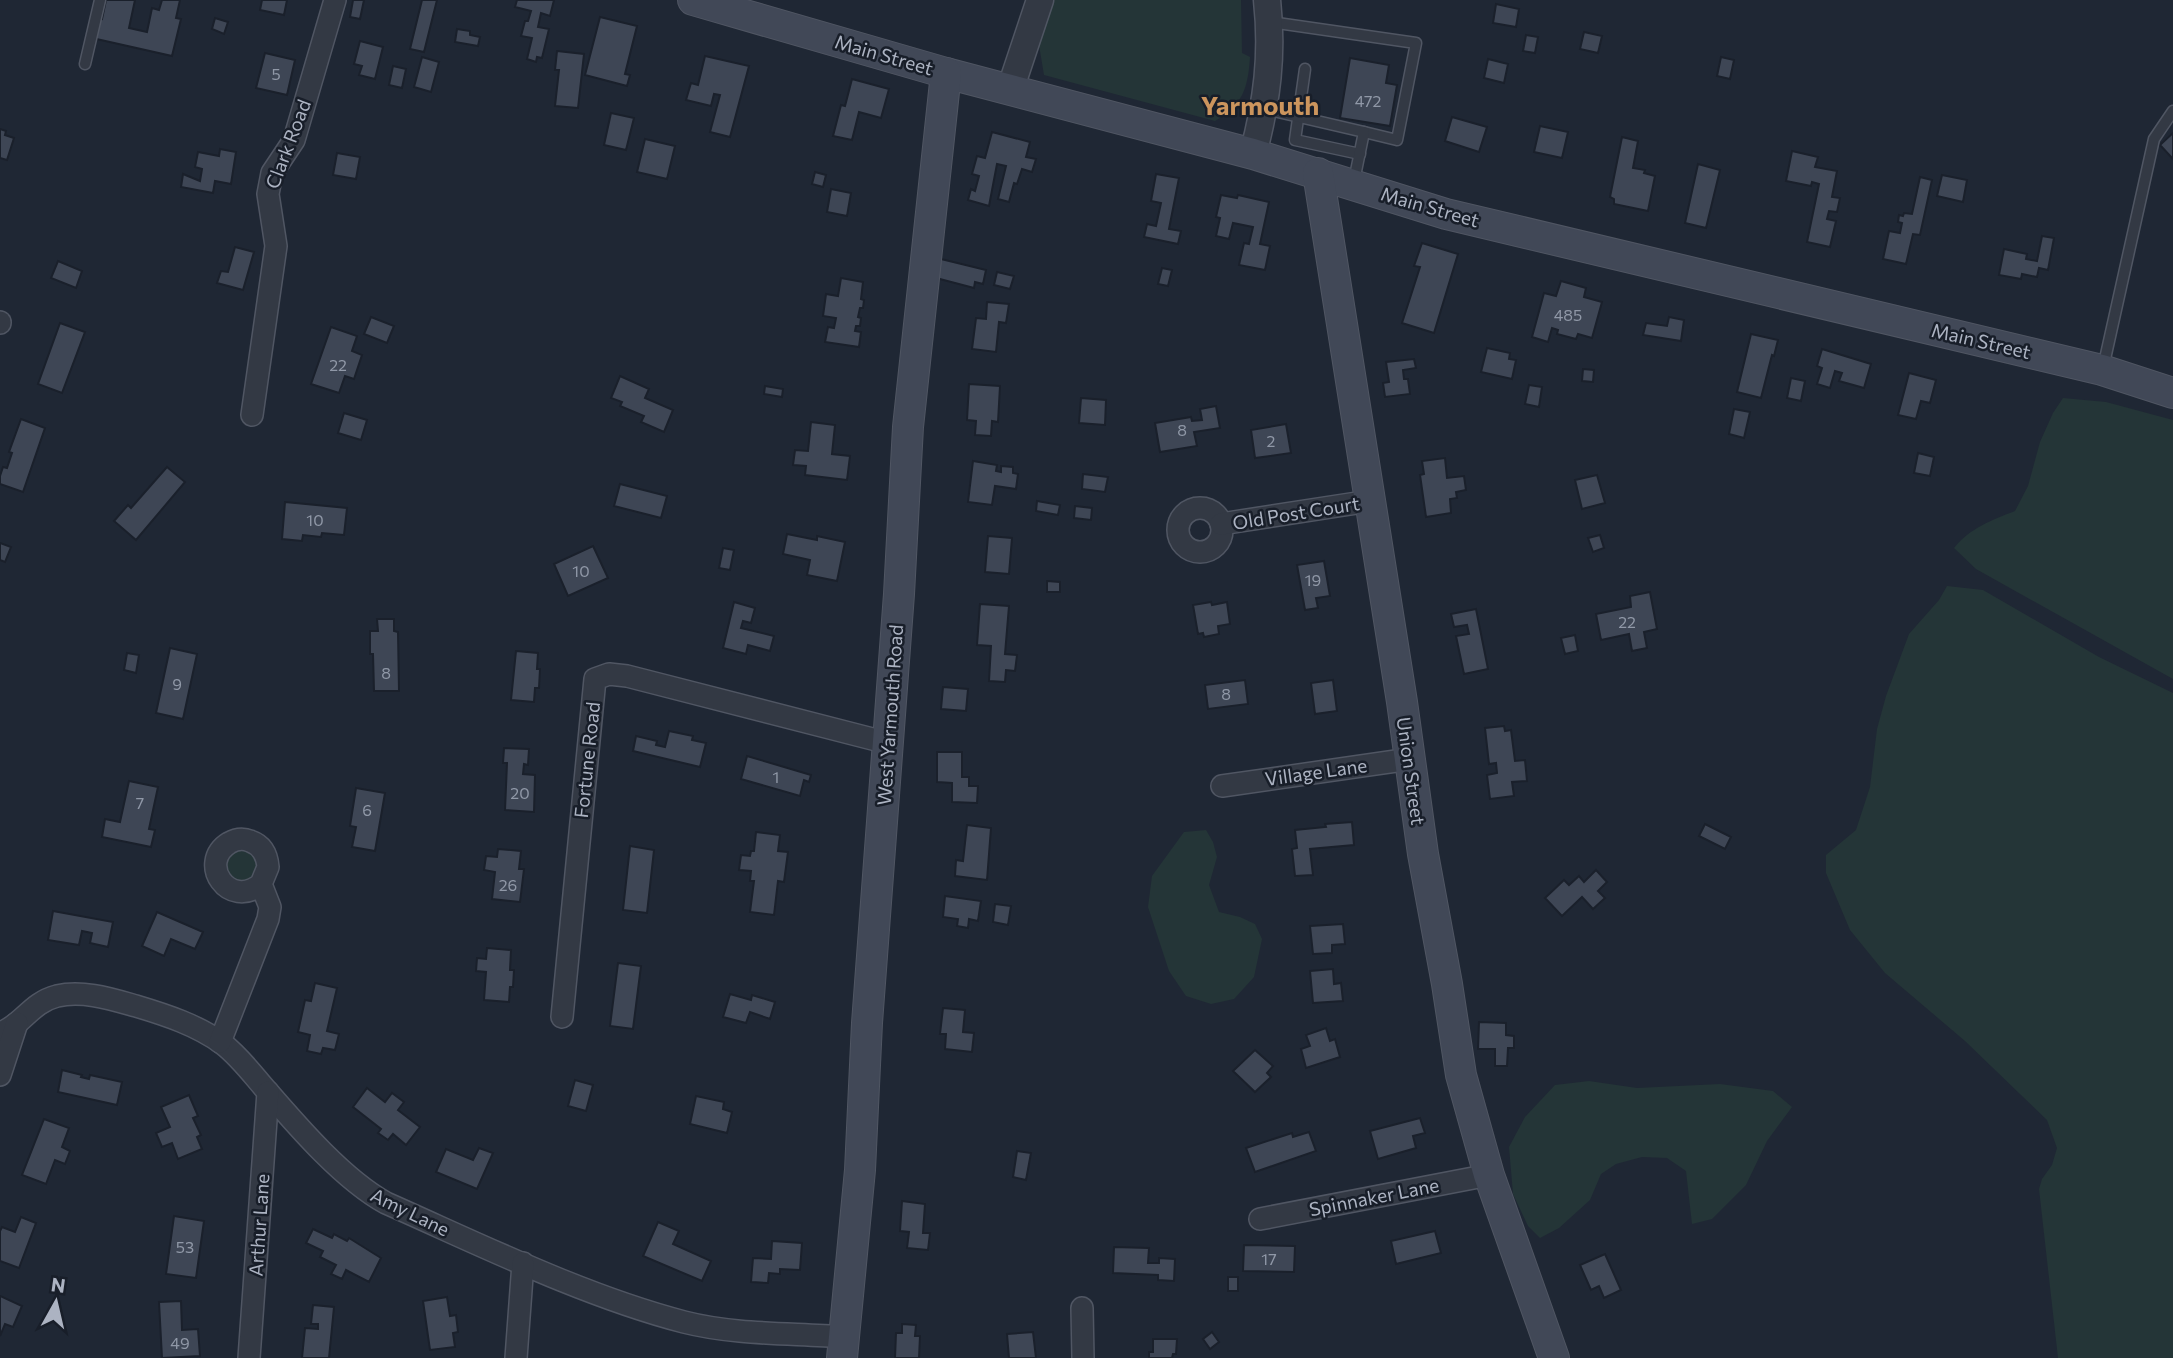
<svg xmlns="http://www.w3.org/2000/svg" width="2173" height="1358" font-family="Commissioner,sans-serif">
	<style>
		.green { fill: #243537 }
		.building { fill: #3e4655; stroke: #1a202b; stroke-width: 2 }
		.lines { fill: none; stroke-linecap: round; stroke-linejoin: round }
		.service-casing { stroke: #505663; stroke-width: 13 }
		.minor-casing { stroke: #505663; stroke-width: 24 }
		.tertiary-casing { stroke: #505663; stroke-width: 29 }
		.secondary-casing { stroke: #505663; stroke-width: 32 }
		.service { stroke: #333944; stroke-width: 10 }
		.minor { stroke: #333944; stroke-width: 21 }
		.tertiary { stroke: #333944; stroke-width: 26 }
		.secondary { stroke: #414857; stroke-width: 30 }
		.labels { text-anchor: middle; stroke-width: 5; stroke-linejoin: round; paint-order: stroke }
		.number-label { font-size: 16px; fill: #9098a7 }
		.street-label { font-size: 19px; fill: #acb3c2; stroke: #181e29 }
		.district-label { font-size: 26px; font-weight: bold; fill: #cc955d; stroke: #181e29 }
	</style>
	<rect width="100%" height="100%" fill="#1f2734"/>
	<g class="green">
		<path d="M1050,0H1241L1242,53L1250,57C1248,88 1243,105 1215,121L1044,75L1039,45Z"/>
		<path d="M2063,398L2106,402L2173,420V679L1976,569L1954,548C1970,528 1992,520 2015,511L2028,486L2040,442L2053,413Z"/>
		<path d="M1947,586L1983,590L2099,657L2173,693V1358H2058L2039,1189L2042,1179L2052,1165L2057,1148L2047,1120L1965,1041L1885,973L1850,930L1826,873V855L1856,830L1870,787L1877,729L1886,696L1909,634L1939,600Z"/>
		<path d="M1206,830L1213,842L1217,857L1209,885L1219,912L1240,917L1255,924L1262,939L1254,977L1234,999L1211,1004L1186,996L1169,971L1148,907L1152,876L1184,832Z"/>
		<circle cx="242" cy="865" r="16"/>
		<path d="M1589,1081L1637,1088L1720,1084L1773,1091L1792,1107L1767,1141L1746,1185L1712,1219L1692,1224L1686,1171L1667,1158L1642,1157L1616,1164L1601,1174L1590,1200L1559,1228L1540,1238L1528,1226L1513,1194L1509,1147L1525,1117L1555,1085Z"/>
	</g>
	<g class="building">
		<path d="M106,0H135L129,28L147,32L152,8L159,10L162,0H180L176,18L181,19L172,56L92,38L97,18L102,19Z"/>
		<path d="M262,0H287L284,15L260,10Z"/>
		<path d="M353,0H364L360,19L350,17Z"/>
		<path d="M422,0H437L424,52L410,49Z"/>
		<path d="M517,0H554L550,16L541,13L538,27L549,29L542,58L537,57L536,62L527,59L532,38L521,36L525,21H528L531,11L515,7Z"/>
		<path d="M1496,4L1519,9L1516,27L1493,23Z"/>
		<path d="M600,17L637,26L625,74L630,75L627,86L585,75Z"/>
		<path d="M215,18L228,22L224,34L212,29Z"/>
		<path d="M457,29L470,31V35L480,37L478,46L455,42Z"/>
		<path d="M1584,32L1602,36L1598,53L1580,49Z"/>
		<path d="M1526,35L1538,37L1535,53L1523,51Z"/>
		<path d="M360,41L383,47L375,79L359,75L362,66L354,64Z"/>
		<path d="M557,51L584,54L578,108L555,106L559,70H555Z"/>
		<path d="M265,53L295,60L287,95L256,88Z"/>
		<path d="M705,56L749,66L730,137L710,132L720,95L714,94L711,106L686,100L691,83L698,85Z"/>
		<path d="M422,57L439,62L431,92L414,87Z"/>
		<path d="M1721,57L1734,60L1730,79L1717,76Z"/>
		<path d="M1350,58L1389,65L1386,83L1397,85L1390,126L1340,118Z"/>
		<path d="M1488,59L1508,64L1504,83L1484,78Z"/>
		<path d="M393,66L406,69L402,88L389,85Z"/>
		<path d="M852,79L889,89L881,118L859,112L852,140L833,136L841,105L845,106Z"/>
		<path d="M611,113L634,118L626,150L604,145Z"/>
		<path d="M1452,117L1487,127L1479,152L1445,141Z"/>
		<path d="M1540,126L1568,132L1562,158L1534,152Z"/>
		<path d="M0,129L6,131L5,135L14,138L7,160L0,158Z"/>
		<path d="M992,132L1030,142L1026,157L1036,159L1032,172L1022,169L1017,184L1014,183L1009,202L998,199L1006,166L997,164L989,206L968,200L971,189L975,191L979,176L972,174L977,156L985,158Z"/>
		<path d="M2173,133V159L2160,145Z"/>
		<path d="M1622,137L1638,141L1633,168L1645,170L1644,173L1655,176L1648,211L1614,204V199L1610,197Z"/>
		<path d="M645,139L675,146L667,179L637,172Z"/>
		<path d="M220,149L236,152L231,184L215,181L213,193L181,187L183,174L200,181L202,169L195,167L198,152L219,156Z"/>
		<path d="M1792,151L1818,157L1815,167L1837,171L1832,197L1840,198L1837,212L1829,211L1827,219L1836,221L1830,247L1807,242L1819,184L1812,182L1811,186L1786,181Z"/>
		<path d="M337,153L360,157L356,179L333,175Z"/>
		<path d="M1698,164L1720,170L1706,228L1685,223Z"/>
		<path d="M815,172L826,175L823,187L812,184Z"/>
		<path d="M1156,174L1179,178L1169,229L1181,231L1178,244L1144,237L1147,224L1156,226L1161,203L1151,201Z"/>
		<path d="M1942,175L1967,180L1963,202L1937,196Z"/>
		<path d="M1920,177L1932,180L1920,235L1913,234L1906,264L1883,259L1889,231L1900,233L1902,223L1898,222L1899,215L1903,216L1904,213L1912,214Z"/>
		<path d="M831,189L851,193L847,216L827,212Z"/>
		<path d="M1221,195L1237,198L1238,195L1269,202L1260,244L1270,246L1265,270L1239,265L1244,243L1249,244L1253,227L1233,223L1229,239L1216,236L1220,218L1216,217Z"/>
		<path d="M2042,236L2054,238L2048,270L2039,268L2037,277L2022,274L2021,279L1999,275L2004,249L2027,254L2026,259L2037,261Z"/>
		<path d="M1422,243L1458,254L1434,333L1402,323L1420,267L1414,266Z"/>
		<path d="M235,247L254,252L243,290L217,283L221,271L228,272Z"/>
		<path d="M941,259L986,270L983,284L975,282L974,288L936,278Z"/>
		<path d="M58,261L82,271L76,288L51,278Z"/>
		<path d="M1162,268L1172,270L1168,286L1158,284Z"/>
		<path d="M997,272L1014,276L1010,289L994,285Z"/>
		<path d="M841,278L863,282L861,299L864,300L863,308H860L858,317L861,318L860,326H856L855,331L861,332L859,347L825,342L828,327L834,328L836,318L823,316L826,294L838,296Z"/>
		<path d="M1561,281L1586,288L1584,297L1602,302L1592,338L1578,334L1576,339L1557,334L1558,330L1552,328L1548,342L1532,337L1544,293L1556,296Z"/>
		<path d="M987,302L1009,304L1006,323L999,322L996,352L972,349L976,318L986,319Z"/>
		<path d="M371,317L394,326L387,343L364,334Z"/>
		<path d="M1669,317L1684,320L1681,341L1643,335L1646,323L1667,326Z"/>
		<path d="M60,323L85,332L62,393L38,384Z"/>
		<path d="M331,327L357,336L352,351L362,355L354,379L345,376L339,393L311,384Z"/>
		<path d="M1751,334L1778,340L1774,356L1772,355L1761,398L1737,392Z"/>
		<path d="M1487,348L1510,353L1509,359L1516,360L1512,379L1481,372Z"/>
		<path d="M1822,349L1871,364L1864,388L1839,381L1842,373L1835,371L1830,388L1817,384L1822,368L1817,366Z"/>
		<path d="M1414,359L1416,368L1403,370L1404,379H1408L1410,394L1385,397L1383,383L1389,382L1386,362Z"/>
		<path d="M1583,369L1594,370L1593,382L1582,381Z"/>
		<path d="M1909,373L1936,380L1930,403L1921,401L1916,419L1898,415Z"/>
		<path d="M620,376L649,389L645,398L673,410L664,432L641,422L644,416L620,406L622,402L611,398Z"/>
		<path d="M1791,378L1805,381L1801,401L1787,398Z"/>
		<path d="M969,384L1000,386L998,422L992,421L991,436L975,435L976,421L967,420Z"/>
		<path d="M1529,385L1542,387L1539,407L1525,404Z"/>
		<path d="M765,386L783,389L782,397L764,394Z"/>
		<path d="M1081,398L1106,400L1105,425L1079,423Z"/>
		<path d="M1216,406L1220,428L1194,432L1197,446L1160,452L1155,423L1191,417L1192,421L1202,420L1200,409Z"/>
		<path d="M1734,409L1750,412L1744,438L1729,434Z"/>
		<path d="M344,413L367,420L361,440L338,433Z"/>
		<path d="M21,419L45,428L23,492L0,484V476L3,467L7,468L12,453L9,452Z"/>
		<path d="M811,422L835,425L832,454L850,456L847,480L805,475L806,466L793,465L795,450L808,451Z"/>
		<path d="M1286,424L1291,453L1255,458L1251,430Z"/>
		<path d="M1918,453L1934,457L1930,476L1914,473Z"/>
		<path d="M1445,458L1447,478L1464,476L1466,490L1456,492L1457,498L1450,499L1451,513L1426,517L1420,475L1424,474L1422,461Z"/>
		<path d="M973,461L997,465L996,471L1001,472V466L1013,467V473L1018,474L1016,489L995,486L992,505L968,502Z"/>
		<path d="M167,467L185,482L136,540L114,521L128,505L131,508Z"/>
		<path d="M1083,474L1108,477L1105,492L1082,489Z"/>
		<path d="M1597,475L1605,503L1582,509L1575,480Z"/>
		<path d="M620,484L667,496L661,518L614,506Z"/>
		<path d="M1037,501L1060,505L1058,515L1036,511Z"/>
		<path d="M285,502L347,508L344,535L322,533L321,537L303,535L302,541L282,539Z"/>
		<path d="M1075,506L1092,508L1091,520L1074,518Z"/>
		<path d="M787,534L817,540V536L845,542L837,581L807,575L810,560L783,554Z"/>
		<path d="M1600,535L1604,548L1593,552L1588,538Z"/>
		<path d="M988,536L1012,538L1009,574L985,572Z"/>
		<path d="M0,543L11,547L5,562L0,560Z"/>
		<path d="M593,546L608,578L568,596L554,564Z"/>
		<path d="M723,548L734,550L730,570L719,568Z"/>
		<path d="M1324,561L1330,596L1316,598L1318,608L1305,610L1297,565Z"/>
		<path d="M1047,581L1060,582V592H1047Z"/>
		<path d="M1650,592L1657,629L1644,632L1647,648L1632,651L1629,634L1601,640L1596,614L1631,607L1630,596Z"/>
		<path d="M734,602L755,608L751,623L743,621L741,628L774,636L770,651L748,645L746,654L723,648Z"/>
		<path d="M1211,602L1212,605L1227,602L1230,624L1218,626L1219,634L1204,637L1203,633L1198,634L1193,605Z"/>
		<path d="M980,604L1009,606L1005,654L1017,655L1015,671L1006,670L1005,682L989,681L991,646L977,645Z"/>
		<path d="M1476,609L1488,669L1464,674L1456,636L1469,634L1467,625L1454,627L1451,614Z"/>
		<path d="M377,619H394V631L398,632L399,691H374L373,654H370V631H378Z"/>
		<path d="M1575,635L1578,651L1565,654L1561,638Z"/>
		<path d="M170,648L197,654L183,719L156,713Z"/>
		<path d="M516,651L538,653L537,669H540L539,688H535L534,702L511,700Z"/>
		<path d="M127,653L139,655L136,673L124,670Z"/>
		<path d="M1245,680L1248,704L1208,709L1205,685Z"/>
		<path d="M1333,680L1337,711L1315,714L1311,683Z"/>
		<path d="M943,687L968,689L966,711L941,709Z"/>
		<path d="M1504,726L1505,731L1511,730L1515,761L1525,760L1527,781L1512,782L1514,796L1490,799L1487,775L1497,773L1496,763L1489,764L1485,728Z"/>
		<path d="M669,731L693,736L692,740L706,743L700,767L633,751L636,736L657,741L656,745L665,747Z"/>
		<path d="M504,748L529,749L528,765L524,764L523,774L535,775L534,812L505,810L507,763H503Z"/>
		<path d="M937,752H962V777H969V786H978L977,803L952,802V783L937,782Z"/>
		<path d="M747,756L811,775L809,782L804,780L800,796L741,779Z"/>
		<path d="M129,781L158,787L149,829L155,830L151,847L102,837L105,819L120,822Z"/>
		<path d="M356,788L385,793L375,851L352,847L356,827L350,826Z"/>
		<path d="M1352,822L1354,845L1310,849L1313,875L1295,876L1292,849L1297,848L1295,830L1326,827L1325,824Z"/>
		<path d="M1705,824L1731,837L1725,849L1699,836Z"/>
		<path d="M967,825L991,828L987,880L955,876L956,860L963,861Z"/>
		<path d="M756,832L780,835L778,851L788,852L784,882L778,881L774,915L750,912L754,881H750L751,871L739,870L741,855L750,856L751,851H754Z"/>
		<path d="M630,846L654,850L647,913L623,910Z"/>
		<path d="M498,849L521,851L519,869H524L520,902L492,899L495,872L484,870L486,856L497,857Z"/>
		<path d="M1596,870L1607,882L1598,891L1605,898L1593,909L1582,897L1562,916L1545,898L1564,880L1569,885L1579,876L1584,882Z"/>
		<path d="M945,896L981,901L978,921L969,919L968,928L957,926L958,919L943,917Z"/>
		<path d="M995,904L1011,906L1008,925L993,922Z"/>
		<path d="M53,911L113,922L108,947L90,943L92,933L82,931L79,945L48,940Z"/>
		<path d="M157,912L203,932L195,949L171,939L164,956L142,946Z"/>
		<path d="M1343,924L1345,944L1332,945V953L1313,954L1310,926Z"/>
		<path d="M487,948L511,950L510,970H514L513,987H510L509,1002L484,1000L486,972L476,971L477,958L486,959Z"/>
		<path d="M618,963L641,966L633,1029L610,1026Z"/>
		<path d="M1333,969L1334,984L1341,983L1343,1001L1313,1003L1310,971Z"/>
		<path d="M315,983L337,988L327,1031L339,1034L335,1050L323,1048L321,1054L307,1051L310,1035L298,1032L305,1000L311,1001Z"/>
		<path d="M730,994L751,1000L752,995L775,1002L770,1019L750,1012L746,1023L723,1017Z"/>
		<path d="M943,1008L965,1010L963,1032L974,1033L972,1052L945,1049L946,1034H940Z"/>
		<path d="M1479,1022L1506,1023V1035L1514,1036V1048H1508L1507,1066H1495V1049H1478Z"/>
		<path d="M1326,1028L1330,1041L1335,1039L1340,1057L1306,1068L1301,1049L1310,1046L1306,1035Z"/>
		<path d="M1255,1050L1273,1066L1267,1073L1271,1077L1255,1092L1233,1071Z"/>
		<path d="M62,1070L82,1075L81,1077L89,1079L90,1075L122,1082L117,1105L58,1092Z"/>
		<path d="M575,1080L593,1085L586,1111L568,1106Z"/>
		<path d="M367,1088L385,1102L392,1093L404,1102L398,1110L420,1127L406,1145L393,1134L388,1140L378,1133L381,1129L353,1107Z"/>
		<path d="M189,1095L198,1116L193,1118L201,1135L197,1137L202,1149L178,1159L172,1143L162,1147L156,1133L170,1127L161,1107Z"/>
		<path d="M696,1096L724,1102L723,1109L732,1112L727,1133L690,1124Z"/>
		<path d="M1420,1118L1425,1133L1413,1136L1416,1148L1378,1159L1370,1131Z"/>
		<path d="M44,1119L69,1128L62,1147L70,1151L65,1164L55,1160L46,1184L22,1175Z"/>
		<path d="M1309,1132L1316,1151L1255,1172L1246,1148L1292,1133L1293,1137Z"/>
		<path d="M479,1148L493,1153L477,1189L436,1172L446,1149L473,1160Z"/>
		<path d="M1017,1151L1031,1153L1026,1180L1013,1177Z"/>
		<path d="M902,1201L925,1204L923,1233H930L928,1250L907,1248L909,1232L900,1231Z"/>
		<path d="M174,1216L204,1221L196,1278L166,1274Z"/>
		<path d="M21,1217L36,1223L19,1268L0,1261V1231L2,1227L15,1232Z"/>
		<path d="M658,1222L679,1231L673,1244L711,1261L702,1281L643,1256Z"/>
		<path d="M313,1229L332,1238L334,1234L347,1241L349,1238L381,1258L369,1282L346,1270L342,1279L331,1274L336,1265L320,1257L323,1251L306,1243Z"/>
		<path d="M1435,1231L1441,1253L1396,1264L1391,1241Z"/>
		<path d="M772,1241L802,1243L800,1270L780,1269V1274L769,1273L768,1283L751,1282L753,1258L771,1259Z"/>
		<path d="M1244,1245L1295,1246L1294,1272L1243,1271Z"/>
		<path d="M1114,1247L1149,1248L1148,1263H1159V1258L1175,1259L1174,1281L1158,1280V1275L1113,1273Z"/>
		<path d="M1605,1254L1621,1290L1604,1298L1599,1286L1591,1290L1580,1265Z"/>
		<rect x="1228" y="1277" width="10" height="14"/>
		<path d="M0,1296L22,1306L13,1327L5,1324L0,1336Z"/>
		<path d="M447,1297L450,1316L456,1315L458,1332L453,1333L455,1347L430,1350L423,1301Z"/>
		<path d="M181,1301L182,1330L198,1329L200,1356L162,1358L159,1302Z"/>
		<path d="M313,1305L334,1307L329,1358H302L305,1328L318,1329V1324H311Z"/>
		<path d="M902,1324L916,1325L915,1336H920L919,1358H895L896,1333H902Z"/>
		<path d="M1033,1332L1036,1358H1009L1007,1334Z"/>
		<path d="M1212,1332L1219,1342L1210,1349L1203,1339Z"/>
		<path d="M1153,1339H1177L1176,1354H1173L1172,1358H1149V1352H1153Z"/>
	</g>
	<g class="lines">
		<defs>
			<g id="service">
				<path d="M1270,22L1416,43L1397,140L1364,132"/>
				<path d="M85,64L100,0"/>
				<path d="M1305,69L1295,140L1360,154"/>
				<path d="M1265,109L1364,132L1354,181"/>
				<path d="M2103,368L2154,139L2173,111"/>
			</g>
			<g id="minor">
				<path d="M0,323V322"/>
				<path d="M252,415L276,246L268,194L272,173L294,140L335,0"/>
				<circle cx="1200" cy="530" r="22"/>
				<path d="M1221,524L1370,501"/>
				<path d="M1222,786L1410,759"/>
				<path d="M562,1017L595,679L609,674L627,676L888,743"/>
				<path d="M0,1033C23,1025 30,1003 57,996C83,990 111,999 136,1006C166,1015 197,1025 223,1044C240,1057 253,1075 267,1091C299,1128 344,1180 386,1203C481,1245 584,1296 684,1322C735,1335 791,1333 843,1337"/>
				<path d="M220,1042L268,919L270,907L261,884C229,910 197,863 229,843C236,839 243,838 250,841C262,845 267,855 268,867L261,884"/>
				<path d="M0,1075L17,1023"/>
				<path d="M1260,1219L1489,1175"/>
				<path d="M1082,1308L1083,1358"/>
				<path d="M249,1358L268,1092"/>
				<path d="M516,1358L523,1263"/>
			</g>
			<g id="tertiary">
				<path d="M1010,90L1040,0"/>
				<path d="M1253,154C1267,101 1273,55 1267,0"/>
			</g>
			<g id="secondary">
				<path d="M693,0L946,73L1253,154L1446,214L2102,370L2173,393"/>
				<path d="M1318,173L1402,702L1423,854L1447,984L1461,1075L1489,1175L1554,1358"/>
				<path d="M842,1358L860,1170L867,1023L899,594L908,427L946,73"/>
			</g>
		</defs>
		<use href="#service" class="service-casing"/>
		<use href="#minor" class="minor-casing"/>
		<use href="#tertiary" class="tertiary-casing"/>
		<use href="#secondary" class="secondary-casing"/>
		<use href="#service" class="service"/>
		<use href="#minor" class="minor"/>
		<use href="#tertiary" class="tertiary"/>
		<use href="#secondary" class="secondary"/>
	</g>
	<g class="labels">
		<g class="number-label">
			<text x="276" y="80">5</text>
			<text x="1368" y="107">472</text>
			<text x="1568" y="321">485</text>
			<text x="338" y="371">22</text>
			<text x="1182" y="436">8</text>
			<text x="1271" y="447">2</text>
			<text x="315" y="526">10</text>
			<text x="581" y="577">10</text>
			<text x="1313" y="586">19</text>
			<text x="1627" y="628">22</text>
			<text x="386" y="679">8</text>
			<text x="177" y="690">9</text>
			<text x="1226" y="700">8</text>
			<text x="776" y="783">1</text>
			<text x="520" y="799">20</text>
			<text x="140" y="809">7</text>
			<text x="367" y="816">6</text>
			<text x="508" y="891">26</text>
			<text x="185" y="1253">53</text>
			<text x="1269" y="1265">17</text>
			<text x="180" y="1349">49</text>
		</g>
		<g class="street-label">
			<text transform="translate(884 55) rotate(16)" y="7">Main Street</text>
			<text transform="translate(288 144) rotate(-69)" y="7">Clark Road</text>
			<text transform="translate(1430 207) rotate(16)" y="7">Main Street</text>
			<text transform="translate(1981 341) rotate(13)" y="7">Main Street</text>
			<text transform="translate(1296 513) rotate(-9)" y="7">Old Post Court</text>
			<text transform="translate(890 715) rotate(-86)" y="7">West Yarmouth Road</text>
			<text transform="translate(587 760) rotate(-84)" y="7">Fortune Road</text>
			<text transform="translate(1411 771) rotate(82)" y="7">Union Street</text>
			<text transform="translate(1316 772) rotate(-8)" y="7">Village Lane</text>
			<text transform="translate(1374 1197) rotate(-11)" y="7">Spinnaker Lane</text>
			<text transform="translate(410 1212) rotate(26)" y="7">Amy Lane</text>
			<text transform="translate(259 1225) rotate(-86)" y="7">Arthur Lane</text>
		</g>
		<g class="district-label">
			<text x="1260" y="115">Yarmouth</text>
		</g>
	</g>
	<g transform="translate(56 1302) rotate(8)" stroke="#181e29" stroke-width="5" paint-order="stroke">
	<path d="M0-5L12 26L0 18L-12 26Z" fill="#acb3c2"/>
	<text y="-10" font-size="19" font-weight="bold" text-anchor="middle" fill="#acb3c2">N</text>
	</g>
</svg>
